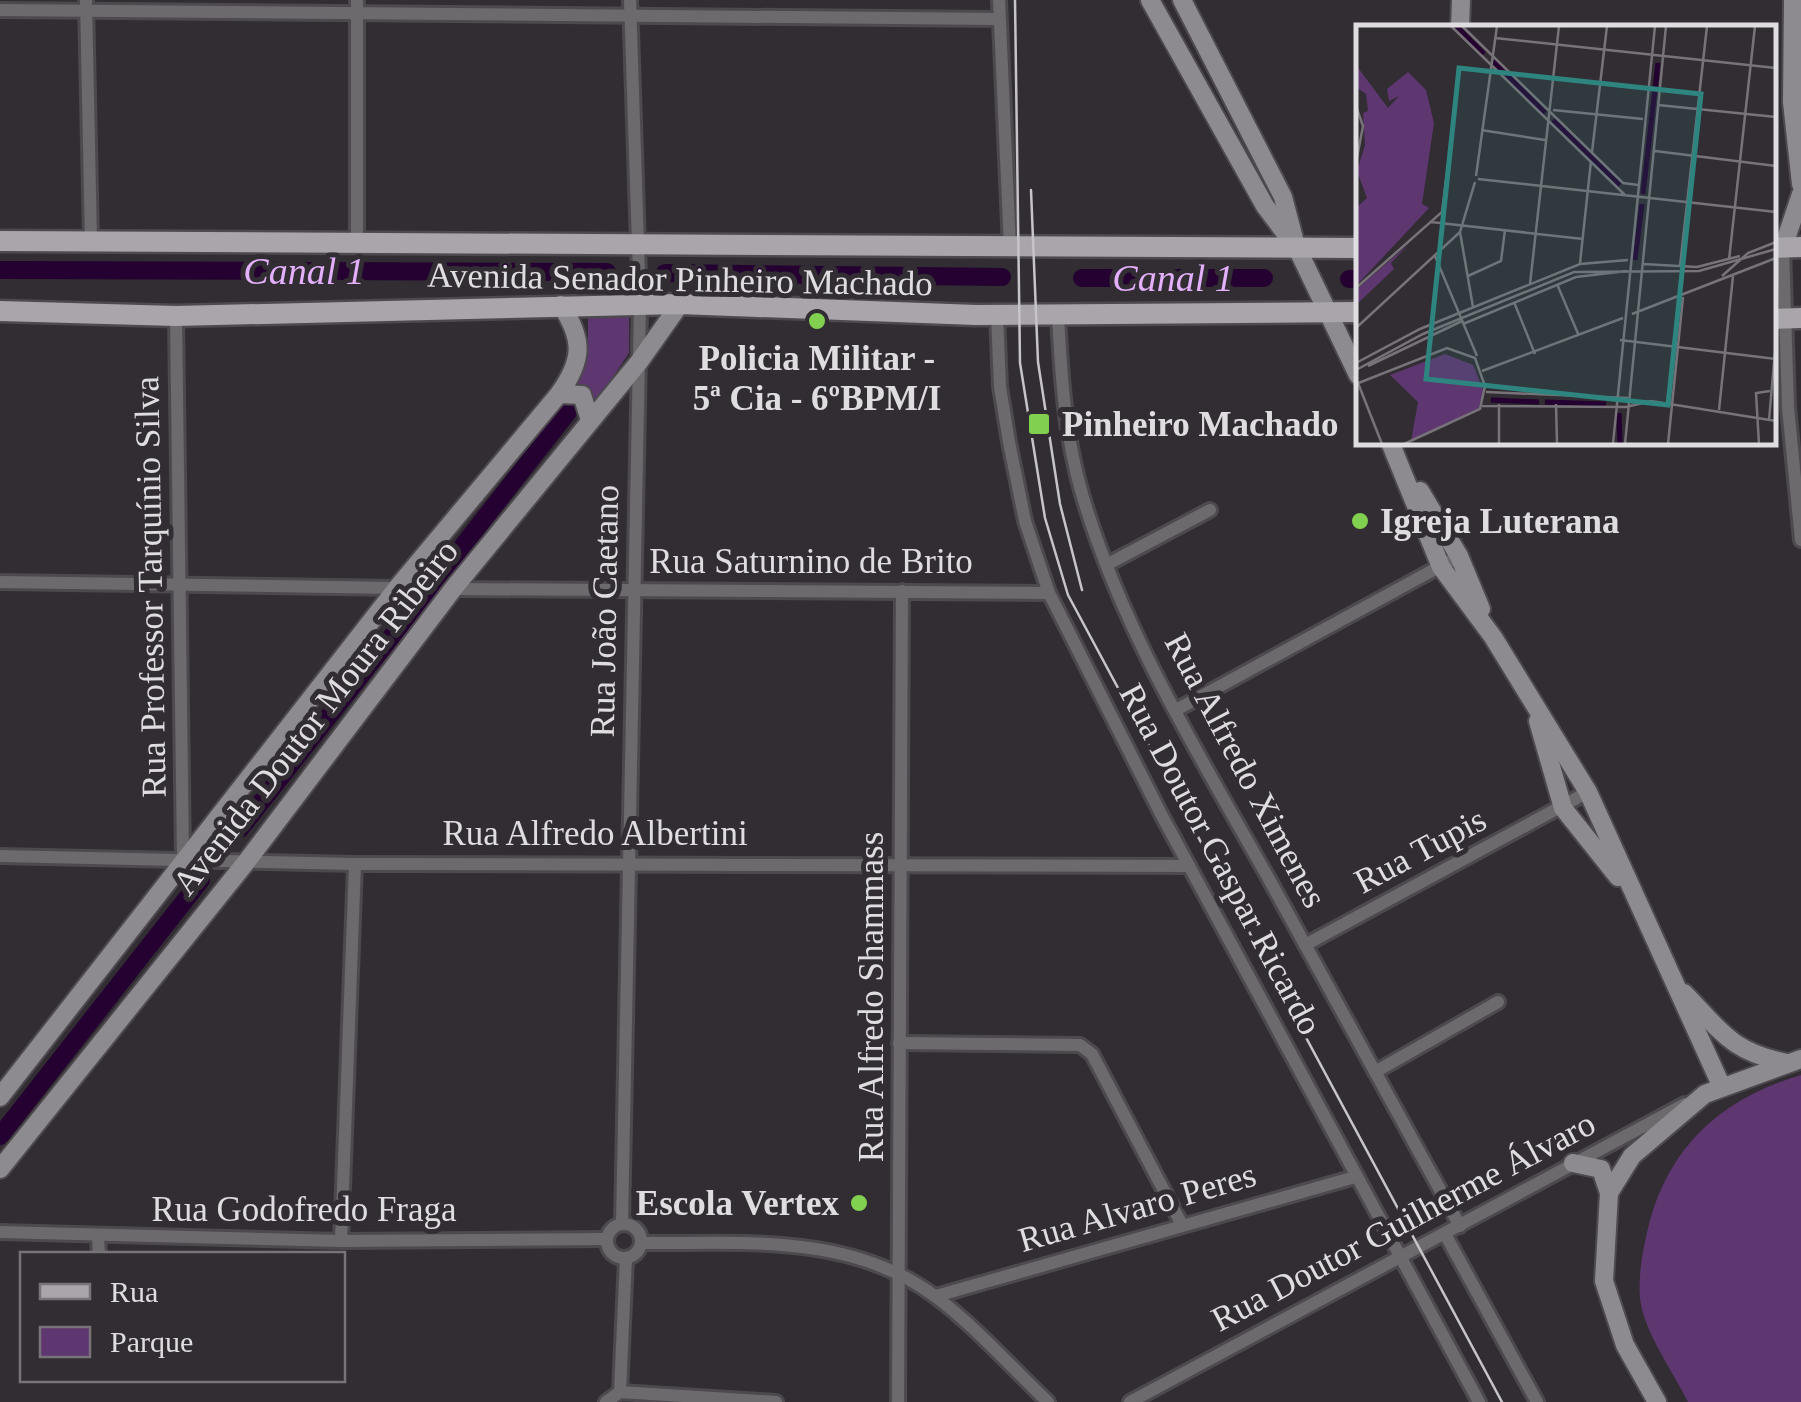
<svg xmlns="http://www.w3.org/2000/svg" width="1801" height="1402" font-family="'Times New Roman',serif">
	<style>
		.green { fill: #5e3670 }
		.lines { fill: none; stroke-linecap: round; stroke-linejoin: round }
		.canal { stroke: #240131; stroke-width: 18 }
		.street-casing { stroke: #4d494f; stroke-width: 18 }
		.secondary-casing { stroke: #4d494f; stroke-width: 22 }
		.primary-casing { stroke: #4d494f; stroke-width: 25 }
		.street { stroke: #6c6a6d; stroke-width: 12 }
		.secondary { stroke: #8e8b90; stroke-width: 18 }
		.primary { stroke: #a9a5ab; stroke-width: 20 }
		.tram { stroke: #c7c4c8; stroke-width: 2.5 }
		.poi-dot { fill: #82d04f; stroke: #312d33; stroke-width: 4 }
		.labels { text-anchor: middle; stroke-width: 10; stroke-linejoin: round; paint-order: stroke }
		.street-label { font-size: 35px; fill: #e0dde1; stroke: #312d33 }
		.poi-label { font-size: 35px; font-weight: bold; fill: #e0dde1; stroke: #312d33; text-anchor: start }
		.water-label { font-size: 38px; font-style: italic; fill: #e4b0fc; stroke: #312d33 }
		.inset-river { fill: none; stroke: #240131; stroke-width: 5 }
		.inset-road { fill: none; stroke: #777379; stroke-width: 2.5 }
		.view { fill: #2e857f; fill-opacity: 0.15; stroke: #2e857f; stroke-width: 5 }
		.inset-edge { fill: none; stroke: #e0dde1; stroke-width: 5 }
	</style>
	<rect width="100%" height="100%" fill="#312d33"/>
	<g class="green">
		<path d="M588,317H629V353L597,400L577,386L588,349Z"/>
		<path d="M1801,1075V1402H1688C1674,1374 1652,1343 1643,1313C1636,1291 1641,1259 1646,1237C1664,1151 1717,1100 1801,1075Z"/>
	</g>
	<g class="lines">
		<g class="canal">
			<path d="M0,270L607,272"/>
			<path d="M665,273L1002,277"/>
			<path d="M1082,278H1264"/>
			<path d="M1349,279H1358"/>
			<path d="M240,829L568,412"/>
			<path d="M0,1136L201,880"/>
		</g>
		<defs>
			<g id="street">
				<path d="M86,0L91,242"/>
				<path d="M999,0L1010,247"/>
				<path d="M0,10L999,19"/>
				<path d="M357,244V0"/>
				<path d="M1783,248L1788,407L1801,540"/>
				<path d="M997,315L1000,387L1009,442L1025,521L1049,593L1161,814L1479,1402"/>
				<path d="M1058,315C1061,375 1065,436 1082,494C1122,631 1201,758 1270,881C1334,996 1397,1111 1460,1226"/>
				<path d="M176,316L183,858"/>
				<path d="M1108,564L1210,510"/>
				<path d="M0,582L397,588"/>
				<path d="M453,589L1049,593"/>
				<path d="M1176,710L1459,556"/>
				<path d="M0,856L355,864L1189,866"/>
				<path d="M1305,945L1588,792"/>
				<path d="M899,1043L1080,1045L1092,1054L1181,1223"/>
				<path d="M1375,1072L1498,1002"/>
				<path d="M622,1224L640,305L630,0"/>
				<circle cx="624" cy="1241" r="17"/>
				<path d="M0,1232L341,1241L607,1239"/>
				<path d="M1445,1234L1537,1402"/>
				<path d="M98,1237L99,1254"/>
				<path d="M341,1241L355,864"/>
				<path d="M641,1243C742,1244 850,1232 936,1297C976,1327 1012,1368 1048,1402"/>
				<path d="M936,1296L1355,1177"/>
				<path d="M620,1392L626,1258"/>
				<path d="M606,1402L620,1392L776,1402"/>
				<path d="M898,1402L902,591"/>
				<path d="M1130,1402L1685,1104"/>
			</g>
			<g id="secondary">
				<path d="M1150,0L1265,206L1292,242"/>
				<path d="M1182,0L1283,197L1296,246L1358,375"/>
				<path d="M1793,0L1792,102L1801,184"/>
				<path d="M1460,28L1461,0"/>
				<path d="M1783,248L1801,194"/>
				<path d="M559,394L582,395L590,420"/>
				<path d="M1390,442L1441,567L1493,637L1588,792L1721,1085"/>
				<path d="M1420,491L1459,556L1481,609"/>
				<path d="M1538,721L1563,808L1618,877"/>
				<path d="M1684,993C1721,1031 1731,1052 1787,1063"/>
				<path d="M0,1097L397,588L559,394C583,360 584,340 561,305"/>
				<path d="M1573,1163L1601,1169L1609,1193"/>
				<path d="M0,1169L247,861L453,589L639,362L680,304"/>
				<path d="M1657,1402L1625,1345L1604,1281L1609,1193L1632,1156L1705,1094L1801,1059"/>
			</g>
			<g id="primary">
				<path d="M0,241L1358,248"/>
				<path d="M1774,248L1801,247"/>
				<path d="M0,311L176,316L680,304L976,315L1358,312"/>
				<path d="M1774,319L1801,318"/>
			</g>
		</defs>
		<use href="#street" class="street-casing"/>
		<use href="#secondary" class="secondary-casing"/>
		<use href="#primary" class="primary-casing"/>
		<use href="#street" class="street"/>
		<use href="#secondary" class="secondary"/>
		<use href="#primary" class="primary"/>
		<g class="tram">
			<path d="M1015,0L1020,363L1045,518L1068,595L1502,1402"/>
			<path d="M1031,190L1038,362L1060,504L1082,590"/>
		</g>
	</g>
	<g class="poi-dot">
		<circle cx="817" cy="321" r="10"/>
		<rect x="1027" y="412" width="24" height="24" rx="5"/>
		<circle cx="1360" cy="521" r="10"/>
		<circle cx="859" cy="1203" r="10"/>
	</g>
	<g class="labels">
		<g class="street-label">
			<text transform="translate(680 279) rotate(1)" y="12">Avenida Senador Pinheiro Machado</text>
			<text x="811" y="573">Rua Saturnino de Brito</text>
			<text transform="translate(150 587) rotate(-91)" y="12">Rua Professor Tarquínio Silva</text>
			<text transform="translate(604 611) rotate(-89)" y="12">Rua João Caetano</text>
			<text transform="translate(315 717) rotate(-52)" y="12">Avenida Doutor Moura Ribeiro</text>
			<text transform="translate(1246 770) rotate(62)" y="12">Rua Alfredo Ximenes</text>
			<text x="595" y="845">Rua Alfredo Albertini</text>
			<text transform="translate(1420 850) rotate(-28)" y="12">Rua Tupis</text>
			<text transform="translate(1221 859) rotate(62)" y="12">Rua Doutor Gaspar Ricardo</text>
			<text transform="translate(871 997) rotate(-90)" y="12">Rua Alfredo Shammass</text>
			<text transform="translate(1137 1207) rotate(-16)" y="12">Rua Alvaro Peres</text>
			<text x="304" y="1221">Rua Godofredo Fraga</text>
			<text transform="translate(1403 1221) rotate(-28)" y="12">Rua Doutor Guilherme Álvaro</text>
		</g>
		<g class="poi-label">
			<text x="817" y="370" text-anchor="middle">Policia Militar -<tspan x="817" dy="40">5ª Cia - 6ºBPM/I</tspan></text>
			<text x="1062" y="436">Pinheiro Machado</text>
			<text x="1380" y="533">Igreja Luterana</text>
			<text x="839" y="1215" text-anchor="end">Escola Vertex</text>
		</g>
		<g class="water-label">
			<text x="304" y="284">Canal 1</text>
			<text x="1173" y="291">Canal 1</text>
		</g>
	</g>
	<g transform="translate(1356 25)">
		<rect width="420" height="420" fill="#312d33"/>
		<path d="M0,40L32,83L43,71L33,76L31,64L52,47L70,65L78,98L66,179L73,183L0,261V183L11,173L1,146L9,120L7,88L12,86L10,69L0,62ZM53,219L35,238L38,244L0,280V265ZM89,329L117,340L128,367L123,383L55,416L62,377L34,350Z" fill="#5e3670"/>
		<path class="inset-river" d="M100,1L128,29M137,36L189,88M197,95L264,160M287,169L302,38M279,235L286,179M135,375L183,377M189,377L250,379M263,388L264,419"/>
		<path class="inset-road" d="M95,1L269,170M106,1L267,158L282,160M139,13L420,43M302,80L420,92M0,81L7,101L0,138M197,85L287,94M125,105L189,115M299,126L420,141M236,127L251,1M120,151L141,1M122,154L420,187M75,197L227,214M104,207L117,282M79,231L121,331M373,235L399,1M224,238L235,136M287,239L341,242L384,231M324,241L351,1M112,251L145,236L149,205M366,251L392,228L420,217M174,259L203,1M201,259L223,311M0,263L86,187L92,139M158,277L179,329M276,289L420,233M107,299L220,252L271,246M0,303L104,207L119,157M264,315L420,334M0,338L64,304L224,239L272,235M12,341L106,296M0,345L67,309L218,247L343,246L420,224M126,346L267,293M2,358L26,419M0,359L91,323L119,333L129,361L124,384L48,419M130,367L272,373M200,379L201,419M126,381L270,382L295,376L420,396M363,385L377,251M413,395L420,315M143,419V379M257,419L299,1M269,419L310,1M312,419L327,272M403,419L400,368L414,366"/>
		<path class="view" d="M103,43L345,69L312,380L70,354Z"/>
		<rect width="420" height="420" class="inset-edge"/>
	</g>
	<rect x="20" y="1252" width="325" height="130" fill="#312d33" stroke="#777379" stroke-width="2.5"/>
	<rect x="40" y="1284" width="50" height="15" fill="#a9a5ab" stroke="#777379" stroke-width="2.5"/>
	<text x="110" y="1302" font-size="30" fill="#e0dde1">Rua</text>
	<rect x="40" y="1327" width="50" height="30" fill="#5e3670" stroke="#777379" stroke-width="2.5"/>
	<text x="110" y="1352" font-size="30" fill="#e0dde1">Parque</text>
</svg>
